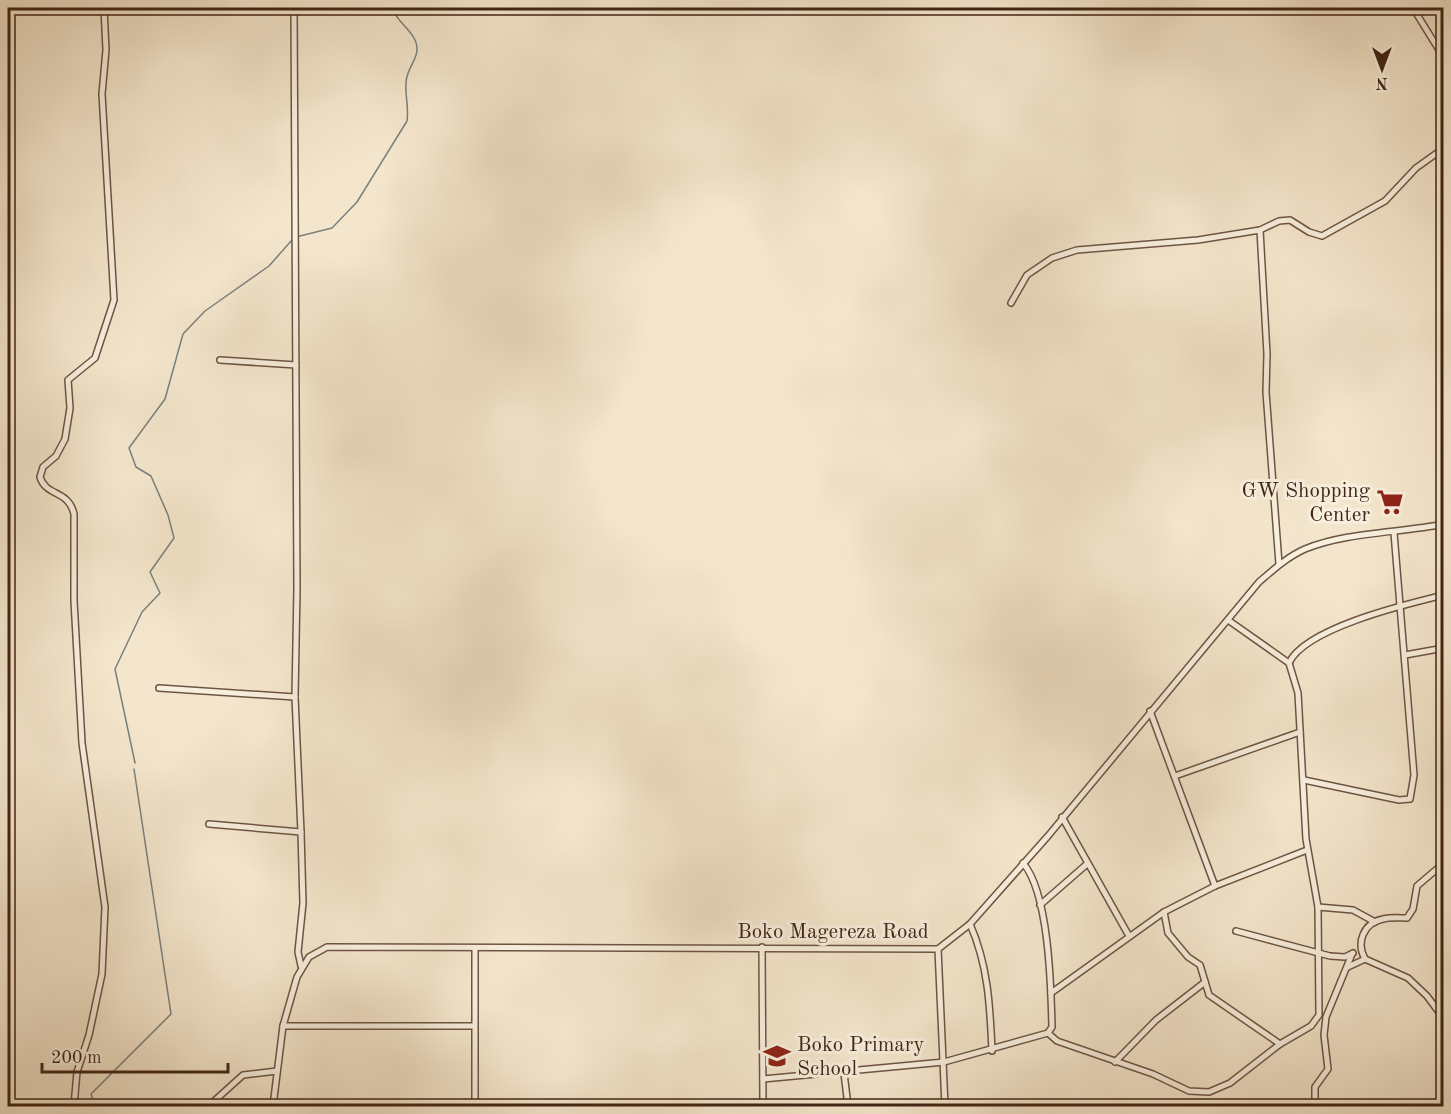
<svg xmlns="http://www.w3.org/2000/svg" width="1451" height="1114" font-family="'Old Standard TT',serif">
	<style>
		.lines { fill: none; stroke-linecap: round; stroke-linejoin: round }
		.stream { stroke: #7a807d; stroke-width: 1.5 }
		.street-casing { stroke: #6d5543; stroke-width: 8 }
		.street { stroke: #f8efde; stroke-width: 5 }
		.labels { text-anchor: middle; stroke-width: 6; stroke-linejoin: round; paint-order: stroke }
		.poi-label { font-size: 21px; fill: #402515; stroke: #f8efde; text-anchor: end }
		.street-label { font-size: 21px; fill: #402515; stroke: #f8efde }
	</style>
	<rect width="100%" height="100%" fill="#f4e6cc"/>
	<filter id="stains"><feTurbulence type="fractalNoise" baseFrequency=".00333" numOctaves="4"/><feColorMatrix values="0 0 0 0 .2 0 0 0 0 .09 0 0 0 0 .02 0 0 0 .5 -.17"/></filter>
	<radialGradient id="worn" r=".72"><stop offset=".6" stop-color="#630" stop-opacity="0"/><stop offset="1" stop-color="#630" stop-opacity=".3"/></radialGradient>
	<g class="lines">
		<g class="stream">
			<path d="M296,237L332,228L357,202L407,121C409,107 405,96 406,83C406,66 424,56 414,38C408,27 396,20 392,8"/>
			<path d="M135,763L115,669L142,612L160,593L150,572L174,538L168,515L151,476L136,467L129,448L165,399L183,334L205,311L269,266L292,240"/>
			<path d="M95,1106L91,1094L171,1014L134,769"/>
		</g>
		<defs>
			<g id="street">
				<path d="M294,8L297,588L295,697L301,832L303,903L298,952L301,966"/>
				<path d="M1413,8L1444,58"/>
				<path d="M1260,230L1267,354L1266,392L1279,564"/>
				<path d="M1011,303L1027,275L1052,258L1077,250L1198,240L1260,230L1279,221L1290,220L1309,232L1322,236L1385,201L1416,168L1444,148"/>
				<path d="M220,360L296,365"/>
				<path d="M1405,655L1444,648"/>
				<path d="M1289,663C1305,628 1407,604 1444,595"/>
				<path d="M159,688L295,697"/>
				<path d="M1150,711L1215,886"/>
				<path d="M1175,776L1300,732"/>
				<path d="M1304,780L1399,800L1410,799L1414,775L1394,533"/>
				<path d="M1062,817L1129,936"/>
				<path d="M209,824L301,832"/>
				<path d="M1444,863L1417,886L1413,909L1407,918C1399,918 1391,917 1383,919C1363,923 1356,943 1365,959L1408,978L1427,996L1444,1019"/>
				<path d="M1040,905L1087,864"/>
				<path d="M1318,907L1353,910L1375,922"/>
				<path d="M1164,912L1168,933L1188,957L1200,965L1209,995L1280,1044"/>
				<path d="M970,924C988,965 990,1005 992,1051"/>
				<path d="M1236,931L1330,956L1345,957L1353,953"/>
				<path d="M762,947L763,1106"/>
				<path d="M475,948V1106"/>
				<path d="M938,949L945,1106"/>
				<path d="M1348,967L1365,959"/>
				<path d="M1051,993L1164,912L1215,886L1307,850"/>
				<path d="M283,1026H474"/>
				<path d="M1048,1033L1057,1041L1153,1074L1189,1091L1209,1092L1230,1083L1280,1044L1311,1026L1319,1015L1318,907L1306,839L1298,693L1289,663L1228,620"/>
				<path d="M1115,1062L1156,1020L1205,982"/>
				<path d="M844,1073L848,1106"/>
				<path d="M763,1079L944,1062L1048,1033L1052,1027C1051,987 1049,893 1023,863"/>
				<path d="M74,1106L77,1072L89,1035L102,974L105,907L82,743L74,601V514C68,489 46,497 40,477L43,467L56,456L65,439L70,408L68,380L95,358L114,300L102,94L106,50L104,8"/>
				<path d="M203,1106L212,1103L243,1075L277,1071"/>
				<path d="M273,1106L283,1026L297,977L309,957L327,947L938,949L970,924L1048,836L1259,582C1273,570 1287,557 1305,549C1347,532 1399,533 1444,524"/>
				<path d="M1315,1106V1087L1328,1069L1324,1035L1326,1017L1352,954"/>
			</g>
		</defs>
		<use href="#street" class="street-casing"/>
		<use href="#street" class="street"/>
	</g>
	<defs>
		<symbol id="supermarket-bare" viewBox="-9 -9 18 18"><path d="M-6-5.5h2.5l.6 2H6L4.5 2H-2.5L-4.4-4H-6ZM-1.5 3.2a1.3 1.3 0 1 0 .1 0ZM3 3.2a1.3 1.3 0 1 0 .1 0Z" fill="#8f2418" stroke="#f8efde" stroke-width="2.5" paint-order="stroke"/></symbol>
		<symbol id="school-bare" viewBox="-9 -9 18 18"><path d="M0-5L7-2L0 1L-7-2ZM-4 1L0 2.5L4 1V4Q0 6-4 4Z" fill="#8f2418" stroke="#f8efde" stroke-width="2.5" paint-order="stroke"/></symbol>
	</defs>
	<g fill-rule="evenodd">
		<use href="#supermarket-bare" x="1371" y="483" width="38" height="38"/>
		<use href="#school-bare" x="758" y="1037" width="38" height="38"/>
	</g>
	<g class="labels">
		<g class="poi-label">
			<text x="1370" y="497">GW Shopping<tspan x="1370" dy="24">Center</tspan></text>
			<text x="797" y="1051" text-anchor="start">Boko Primary<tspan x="797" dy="24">School</tspan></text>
		</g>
		<g class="street-label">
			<text x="833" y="938">Boko Magereza Road</text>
		</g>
	</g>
	<rect width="1451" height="1114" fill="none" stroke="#f4e6cc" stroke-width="30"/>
	<rect x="9" y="9" width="1433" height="1096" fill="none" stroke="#402515" stroke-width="3"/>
	<rect x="15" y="15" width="1421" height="1084" fill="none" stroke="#402515" stroke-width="1.5"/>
	<g transform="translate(1382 69) rotate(180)" stroke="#f8efde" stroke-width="4.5" paint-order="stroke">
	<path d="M0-4.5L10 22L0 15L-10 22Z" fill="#402515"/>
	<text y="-9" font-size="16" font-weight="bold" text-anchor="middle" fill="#402515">N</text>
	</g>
	<path d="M42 1063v9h186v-9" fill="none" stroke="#402515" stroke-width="3"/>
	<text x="51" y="1063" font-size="18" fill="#402515" stroke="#f8efde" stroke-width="4.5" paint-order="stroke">200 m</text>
	<rect width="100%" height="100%" filter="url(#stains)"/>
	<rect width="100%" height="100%" fill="url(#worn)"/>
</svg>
